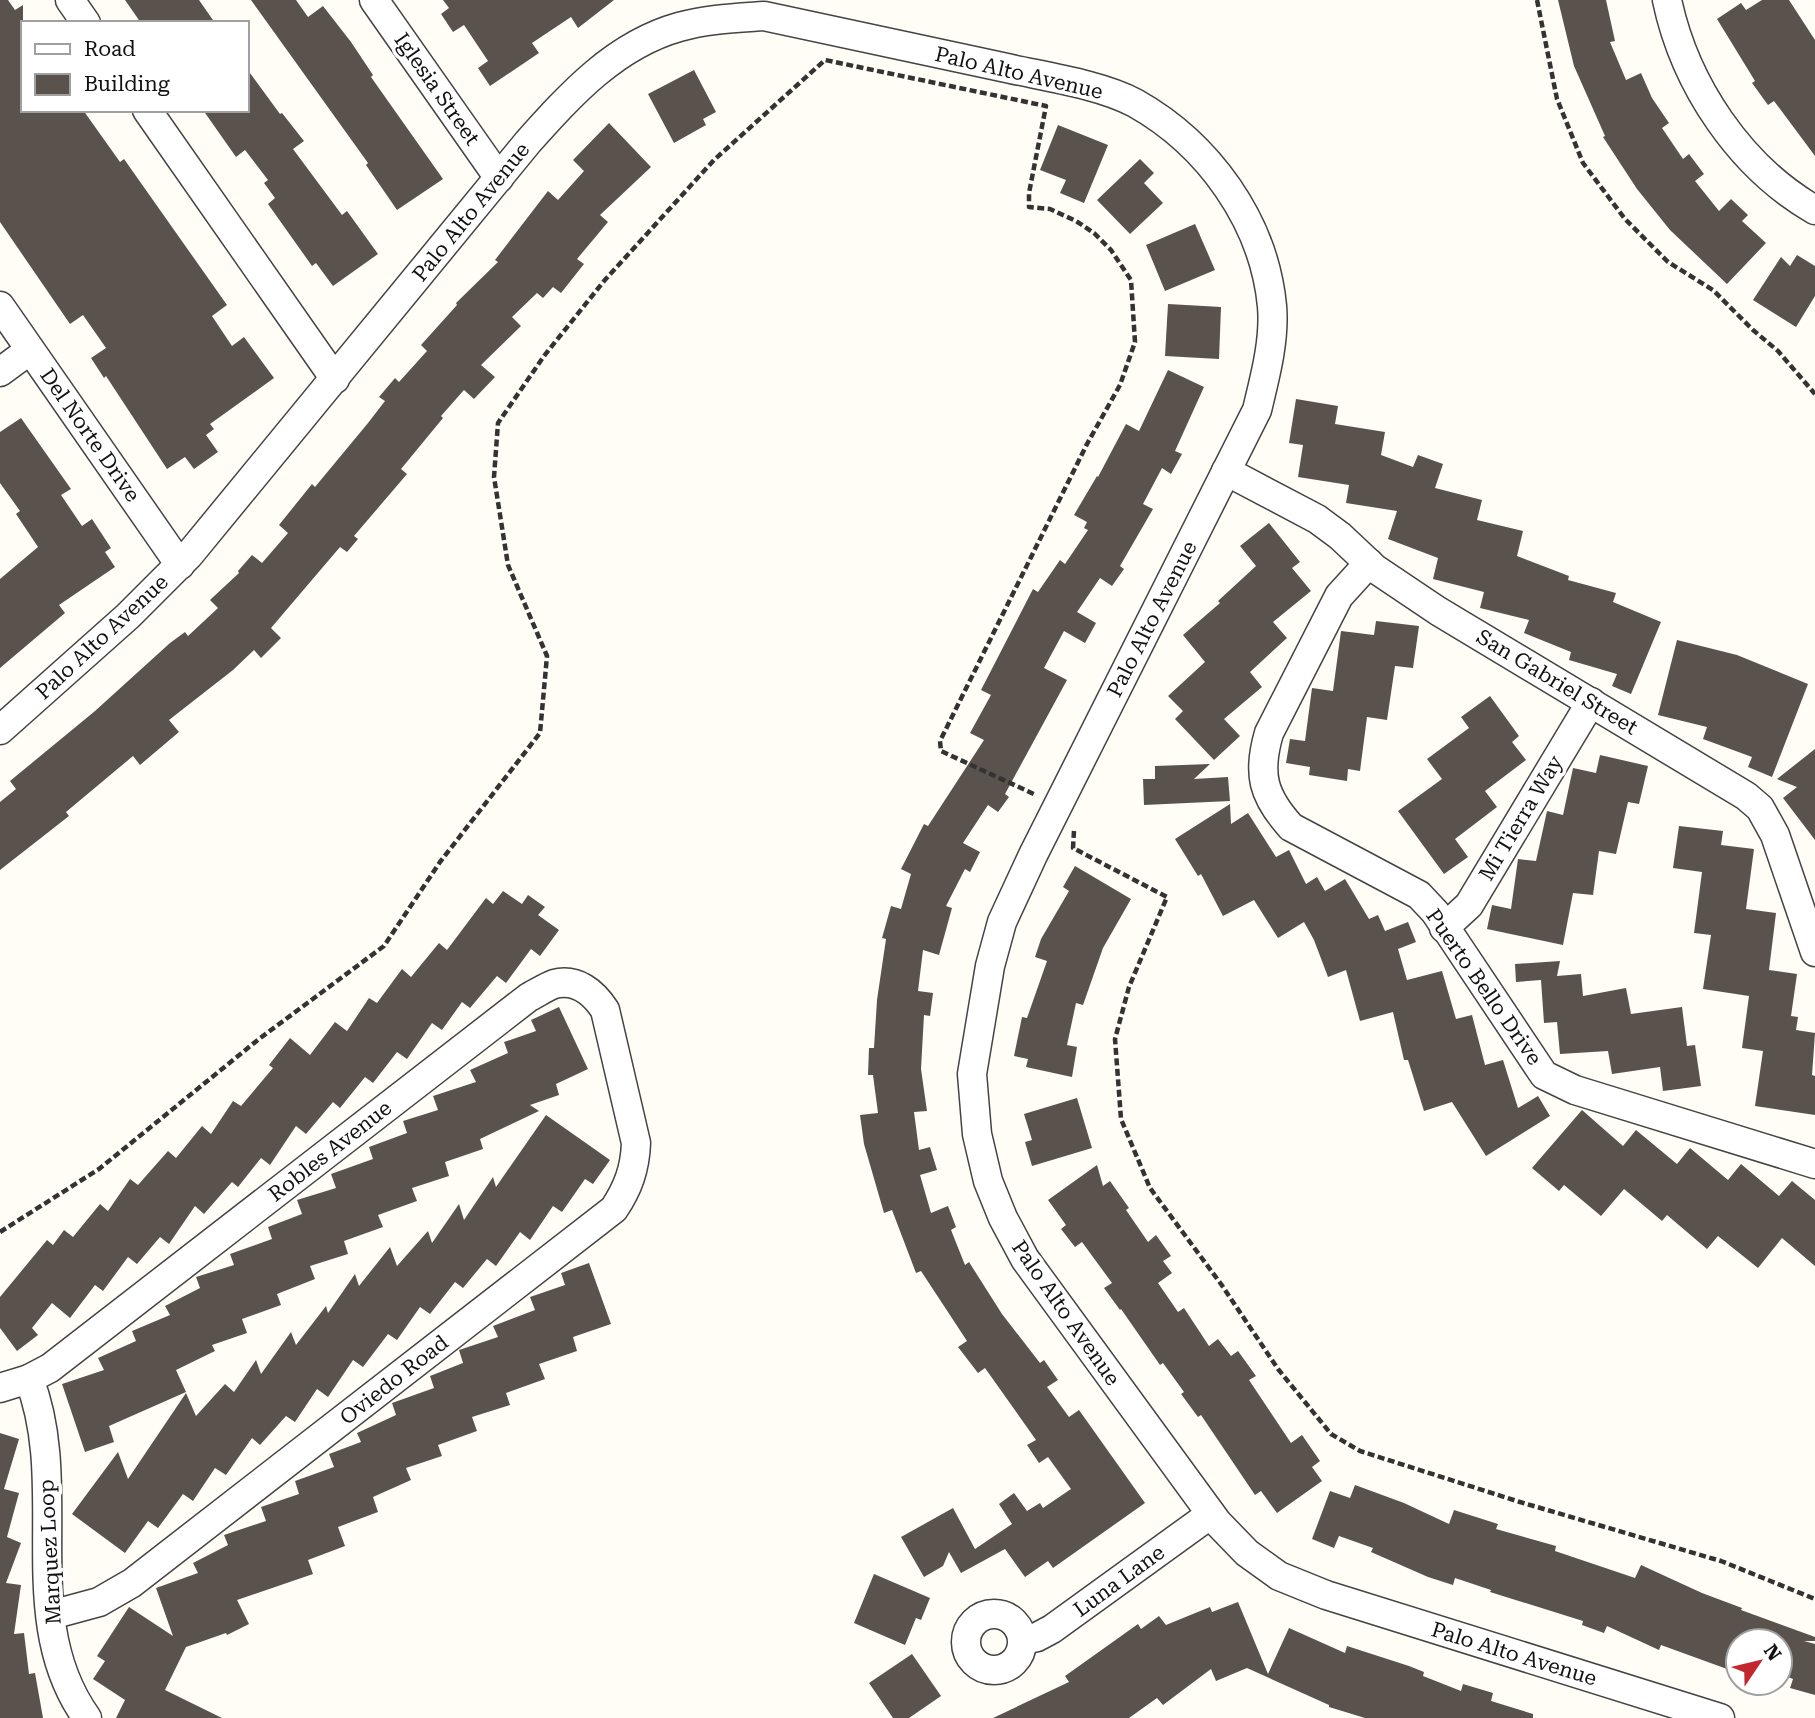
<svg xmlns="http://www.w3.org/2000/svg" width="1815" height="1718" font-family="'Roboto Serif',serif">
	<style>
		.building { fill: #5a524d }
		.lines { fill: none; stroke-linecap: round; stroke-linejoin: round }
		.minor-casing { stroke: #444; stroke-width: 31 }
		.path { stroke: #333; stroke-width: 4.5; stroke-dasharray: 7 3.5; stroke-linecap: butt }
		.minor { stroke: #fff; stroke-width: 28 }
		.labels { text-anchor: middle; stroke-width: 7; stroke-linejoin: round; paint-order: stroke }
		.street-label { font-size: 21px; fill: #111; stroke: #fff }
	</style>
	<rect width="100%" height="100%" fill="#fffdf5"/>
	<g class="building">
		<path d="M0,0H8L15,10L23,5V110H83L120,162L124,159L227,305L212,316L232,346L244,337L274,378L210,424L214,429L206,435L218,452L194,469L185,457L167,469L106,376L104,378L91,358L106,348L83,315L70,324L0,222Z"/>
		<path d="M125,0H199L215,23H141Z"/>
		<path d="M251,0H296L308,17L323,6L351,42L373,75L371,77L443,179L397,210L366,165L368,163Z"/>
		<path d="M443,0H614L578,28L571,17L532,43L539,53L490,86L478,68L488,61L464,25L453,32L441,14L449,8Z"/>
		<path d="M1558,0H1606L1615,41L1610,42L1626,80L1641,73L1652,98L1669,123L1662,128L1683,159L1689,154L1704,174L1695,181L1719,211L1731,199L1748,215L1742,221L1766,243L1727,284L1670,230L1637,189L1603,137L1605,136L1574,66Z"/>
		<path d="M1762,0H1789L1815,40V156L1774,101L1768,105L1752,83L1755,81L1717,19L1741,3L1746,10Z"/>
		<path d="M247,69L280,114L282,113L304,141L293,149L342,215L347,211L378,254L333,286L316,263L312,266L268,204L275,198L264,183L268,180L245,150L236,157L203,110H247Z"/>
		<path d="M694,70L716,112L703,119L706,125L674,143L648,94Z"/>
		<path d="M609,123L651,167L600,215L608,222L577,259L584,264L561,293L553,287L543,298L537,293L512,317L521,326L481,365L495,377L474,399L464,390L441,416L443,418L401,469L407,474L354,536L358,539L347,552L340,547L271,628L281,638L261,658L254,650L233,670L169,720L179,732L140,765L133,756L66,812L69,816L0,870V802L16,789L10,781L95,711L170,643L185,632L188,636L218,608L210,600L239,573L238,571L252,555L262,563L288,533L279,525L312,484L315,487L368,423L385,401L379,397L395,378L399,382L427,351L421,345L457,305L456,303L498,262L495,260L548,191L558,200L584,171L573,160Z"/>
		<path d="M1058,125L1108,145L1084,203L1060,193L1066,180L1040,170Z"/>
		<path d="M1140,159L1154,173L1144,183L1163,203L1130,234L1097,200Z"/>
		<path d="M1195,224L1215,270L1165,291L1146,245Z"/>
		<path d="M1797,255L1815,266V296L1796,327L1753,300L1781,257L1790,266Z"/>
		<path d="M1168,304L1221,307L1219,359L1165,356Z"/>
		<path d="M1168,370L1204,387L1175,451L1182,454L1171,474L1162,468L1143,504L1153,509L1120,566L1124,569L1112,586L1100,578L1077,612L1096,623L1085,643L1064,631L1044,668L1067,680L1005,794L1009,797L998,812L988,805L963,843L980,852L970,872L965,869L946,906L952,908L939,955L923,950L918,991L933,993L930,1016L924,1015L921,1069L927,1111L914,1112L919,1150L930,1147L937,1170L920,1175L931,1213L948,1206L956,1227L951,1230L965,1265L969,1262L1002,1314L1040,1363L1044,1360L1058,1380L1047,1387L1069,1417L1079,1410L1145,1503L1053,1568L1048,1561L1025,1577L1005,1549L961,1573L949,1552L943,1566L924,1577L901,1537L953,1508L975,1549L1012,1524L999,1504L1014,1493L1027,1511L1040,1503L1043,1508L1071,1489L1048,1457L1039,1463L1027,1445L1036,1440L985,1368L978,1373L958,1347L967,1341L921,1271L916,1273L892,1210L884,1213L864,1144L860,1115L878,1113L873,1075H868L869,1048H874L877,1000L886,939L882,938L891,906L901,909L911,874L901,869L924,824L928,826L984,740L970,733L991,695L981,690L1033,589L1038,592L1060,560L1065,564L1088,530L1084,528L1087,522L1074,515L1097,476L1098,477L1126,424L1139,431Z"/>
		<path d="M1296,399L1338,406L1335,424L1385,432L1381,455L1413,467L1418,455L1443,464L1435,488L1482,500L1477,520L1523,531L1517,556L1569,576L1568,580L1616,593L1613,602L1661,622L1631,694L1612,686L1617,674L1569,660L1571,652L1524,633L1529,620L1480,608L1484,592L1433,579L1438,558L1388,539L1397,511L1346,503L1349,485L1298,477L1303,445L1289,443Z"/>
		<path d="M21,418L71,489L61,495L82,526L92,519L111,548L105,552L115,567L59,605L65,613L0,668V579L38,547L16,514L20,511L0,483V432Z"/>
		<path d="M1269,523L1300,562L1292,568L1311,591L1273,622L1287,638L1250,672L1262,687L1224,719L1240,736L1214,760L1175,719L1183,711L1168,696L1205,662L1183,635L1220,603L1218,601L1256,566L1240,546Z"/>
		<path d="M1376,621L1419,626L1413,668L1395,666L1387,720L1367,717L1360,771L1348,769L1347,781L1309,775L1310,767L1286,763L1290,739L1305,741L1312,688L1333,691L1341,631L1374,635Z"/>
		<path d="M1677,640L1737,655L1808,684L1772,777L1748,767L1752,757L1703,739L1707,727L1658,715Z"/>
		<path d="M1490,696L1519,736L1512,742L1526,760L1485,791L1497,807L1455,839L1468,857L1444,874L1398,811L1442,779L1427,759L1469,728L1461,717Z"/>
		<path d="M1815,749V840L1783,798L1797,787L1777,779Z"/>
		<path d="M1600,755L1648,766L1639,804L1628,802L1616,854L1599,851L1593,895L1573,893L1563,945L1487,929L1492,905L1511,909L1518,859L1536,861L1547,811L1563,815L1573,768L1596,773Z"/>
		<path d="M1210,764L1194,779L1228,777L1230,801L1144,805L1143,779H1155V766Z"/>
		<path d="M1230,804L1231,824L1248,813L1276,857L1289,850L1306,884L1317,877L1325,891L1345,879L1369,919L1378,915L1385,931L1408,922L1416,942L1398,949L1407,980L1442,971L1456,1019L1472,1015L1485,1065L1503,1060L1518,1108L1538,1096L1550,1116L1486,1156L1452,1102L1424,1111L1408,1060H1404L1393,1012L1360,1021L1346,970L1328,977L1314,940L1304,922L1278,938L1254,900L1223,916L1201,874L1198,876L1175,839Z"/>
		<path d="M1679,826L1723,831L1721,845L1754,849L1746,909L1776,913L1769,970L1797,974L1791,1016L1798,1017L1796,1030L1815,1033L1812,1075L1815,1076V1115L1755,1106L1763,1051L1742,1048L1749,996L1703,989L1711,935L1694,933L1702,872L1673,868Z"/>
		<path d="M1075,866L1131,899L1103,948L1083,1005L1076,1003L1067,1045L1077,1047L1072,1077L1026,1067L1028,1059L1014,1056L1022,1017L1027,1018L1047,961L1035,957L1041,939L1069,891L1063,887Z"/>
		<path d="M503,891L522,904L528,895L545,907L538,915L559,930L540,956L531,949L506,983L497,976L470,1008L462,1002L442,1030L432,1023L407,1059L397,1052L373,1083L365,1077L340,1108L333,1102L306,1134L296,1126L270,1165L261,1158L238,1187L232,1182L204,1214L195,1206L169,1244L160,1237L137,1264L128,1257L103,1291L95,1285L70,1318L52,1303L32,1328L38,1335L17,1351L0,1328V1297L47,1240L53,1245L64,1230L73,1237L100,1204L108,1211L130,1179L138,1185L168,1151L176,1158L202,1126L211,1134L233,1101L241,1106L273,1068L269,1065L290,1038L310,1055L335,1022L347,1031L369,998L377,1003L402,969L411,977L439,943L447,950L486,898L493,904Z"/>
		<path d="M1560,961L1557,976L1581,974L1583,996L1626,988L1631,1014L1682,1007L1687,1046L1695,1045L1701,1086L1663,1091L1660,1067L1612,1074L1608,1051L1560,1054L1557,1022L1544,1023L1541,980L1516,982L1515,964Z"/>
		<path d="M559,1007L588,1069L556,1084L559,1095L530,1105L539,1111L480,1139L483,1149L445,1162L449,1176L412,1188L417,1201L378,1215L383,1227L344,1241L348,1254L310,1266L315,1279L277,1294L281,1305L242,1319L247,1333L212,1345L215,1351L176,1370L186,1392L109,1426L114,1442L85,1452L62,1384L104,1370L98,1358L136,1341L132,1331L170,1315L165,1306L200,1288L196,1277L234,1265L230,1254L272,1239L268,1227L302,1214L297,1200L336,1188L331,1174L373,1159L369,1147L407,1133L403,1121L438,1110L433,1096L476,1082L470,1070L508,1053L504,1042L536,1031L531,1020Z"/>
		<path d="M1077,1098L1092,1148L1032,1166L1025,1142L1032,1140L1024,1114Z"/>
		<path d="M1582,1110L1623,1146L1636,1130L1677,1164L1690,1148L1728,1180L1741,1164L1779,1196L1792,1181L1815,1200V1266L1782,1238L1758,1268L1718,1236L1707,1249L1667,1215L1662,1221L1624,1189L1601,1216L1564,1185L1559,1191L1532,1168Z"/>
		<path d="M546,1115L610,1160L593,1184L585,1179L562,1212L553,1206L530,1240L520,1232L496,1266L487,1259L463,1288L455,1282L430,1314L420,1307L397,1340L388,1334L363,1367L353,1360L328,1397L317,1389L295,1422L286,1416L260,1445L252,1438L226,1475L215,1468L193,1501L183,1494L158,1528L148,1521L125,1553L72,1514L118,1452L128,1479L186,1393L196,1416L225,1384L234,1392L256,1360L261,1374L291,1332L296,1345L326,1306L328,1313L355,1274L359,1286L390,1247L397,1266L428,1231L432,1243L459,1204L464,1220L493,1177L496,1187Z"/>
		<path d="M1097,1165L1103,1186L1110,1181L1129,1208L1126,1210L1148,1242L1156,1235L1171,1256L1163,1261L1172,1273L1158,1283L1178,1312L1184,1308L1209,1346L1218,1339L1231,1356L1238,1351L1256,1376L1249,1380L1291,1443L1302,1435L1320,1461L1312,1467L1322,1481L1277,1513L1261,1491L1255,1495L1201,1415L1198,1417L1181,1394L1184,1392L1163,1363L1160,1365L1121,1309L1120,1310L1104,1288L1112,1283L1082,1242L1075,1247L1061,1229L1066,1225L1048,1200Z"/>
		<path d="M589,1263L611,1324L573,1337L577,1351L539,1364L545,1379L506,1393L510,1405L472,1417L477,1431L438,1445L442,1456L406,1468L411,1480L373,1497L378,1512L338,1527L345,1546L308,1560L313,1574L237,1600L249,1624L227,1635L226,1633L186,1647L165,1690L222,1718H116L125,1700L93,1679L105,1661L97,1656L129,1607L173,1636L156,1588L198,1573L193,1563L228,1545L224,1535L266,1521L261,1507L299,1494L295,1481L334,1467L329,1454L361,1442L357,1433L396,1415L392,1403L434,1388L430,1376L463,1363L459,1350L498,1337L493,1326L535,1310L530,1297L565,1285L561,1273Z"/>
		<path d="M0,1433L19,1439L4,1489L19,1493L7,1537L21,1543L6,1583L21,1585L14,1634L24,1633L29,1674L35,1673L43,1718H0Z"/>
		<path d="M1355,1485L1404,1503L1449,1524L1454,1510L1498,1524L1496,1529L1556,1546L1555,1551L1635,1578L1641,1565L1702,1593L1742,1608L1741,1610L1815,1637V1641H1804L1815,1644V1695L1790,1688L1793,1679L1780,1674V1641H1738V1673L1661,1645L1659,1650L1607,1626L1604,1633L1582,1625L1583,1621L1490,1592L1491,1590L1455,1578L1453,1585L1428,1577L1371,1552L1373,1548L1339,1536L1334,1548L1312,1539L1330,1491L1350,1498Z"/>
		<path d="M874,1574L930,1598L921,1620L916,1618L905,1645L854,1623Z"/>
		<path d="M1238,1602L1268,1674L1289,1628L1345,1653L1347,1646L1409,1666L1424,1672L1423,1676L1461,1691L1463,1684L1493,1693L1491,1701L1533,1714V1718H1365L1329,1707V1705L1247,1668L1216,1681L1211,1669L1163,1705L1157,1698L1129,1718H993L1069,1682L1065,1676L1138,1624L1141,1629L1159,1616L1166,1625L1210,1607L1212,1612Z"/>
		<path d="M912,1654L941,1696L909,1718H893L869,1683Z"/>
	</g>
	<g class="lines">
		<defs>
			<g id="minor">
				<path d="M70,0L86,23"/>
				<path d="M374,0L499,178"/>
				<path d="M1667,0C1685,85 1740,167 1815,210"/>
				<path d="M147,110L335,379"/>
				<path d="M0,306L180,565"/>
				<path d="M0,372L30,350"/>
				<path d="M1226,471L1317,519L1340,536L1374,568L1438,611L1746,796L1760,808L1775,835L1815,952"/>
				<path d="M1369,563L1339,596L1269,733C1257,774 1263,796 1291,827L1419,895L1435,912L1544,1075L1575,1090L1815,1164"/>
				<path d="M0,730L128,616L189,555L528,142C571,94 615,45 679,27C707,19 735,18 764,16C843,33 923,50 1002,67C1041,76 1100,84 1135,103C1208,144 1264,221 1272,306C1275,340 1265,377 1257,410L1033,855L1002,922L990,966L972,1074L977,1134L988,1181L1003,1218L1025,1259L1217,1522L1247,1553L1279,1576L1326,1595L1720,1718"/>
				<path d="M1444,928L1469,905L1591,702"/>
				<path d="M29,1379C72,1488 15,1618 87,1718"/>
				<path d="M0,1388L29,1379L50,1368L529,997C537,993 546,987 554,984C577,978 594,993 605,1010L636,1143C635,1169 628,1188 614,1209L132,1583L99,1602L51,1615"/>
				<circle cx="994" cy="1642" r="28"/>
				<path d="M1023,1640L1037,1637L1052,1629L1211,1514"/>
			</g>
		</defs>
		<use href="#minor" class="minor-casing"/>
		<g class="path">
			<path d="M1537,0L1557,99L1583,163L1625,219L1668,262L1713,290L1753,330L1778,351L1815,394"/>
			<path d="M1074,831L1073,848L1167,897L1129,987L1115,1039L1121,1119L1150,1188L1221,1284L1278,1369L1331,1434L1360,1451L1520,1502L1721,1561L1815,1599"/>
			<path d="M0,1232L99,1169L259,1039L384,946L440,862L540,733L547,656L508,565L494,477L498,423L544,356L604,281L714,160L825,60L1046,106L1029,193V207L1050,209L1076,221L1094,233L1111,250L1131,280L1135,342L1120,385L1087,444L940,741L941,751L1036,795"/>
		</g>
		<use href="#minor" class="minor"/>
	</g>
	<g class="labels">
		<g class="street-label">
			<text transform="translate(1019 73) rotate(13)" y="7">Palo Alto Avenue</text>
			<text transform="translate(437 89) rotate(55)" y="7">Iglesia Street</text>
			<text transform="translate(471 212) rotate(-51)" y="7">Palo Alto Avenue</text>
			<text transform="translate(90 435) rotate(55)" y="7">Del Norte Drive</text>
			<text transform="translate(1152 619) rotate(-63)" y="7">Palo Alto Avenue</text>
			<text transform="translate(102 637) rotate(-43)" y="7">Palo Alto Avenue</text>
			<text transform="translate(1557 682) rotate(31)" y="7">San Gabriel Street</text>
			<text transform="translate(1521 818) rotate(-59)" y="7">Mi Tierra Way</text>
			<text transform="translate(1484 987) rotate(55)" y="7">Puerto Bello Drive</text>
			<text transform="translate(330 1151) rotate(-38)" y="7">Robles Avenue</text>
			<text transform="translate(1066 1313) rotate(55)" y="7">Palo Alto Avenue</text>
			<text transform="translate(394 1380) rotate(-38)" y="7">Oviedo Road</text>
			<text transform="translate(50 1552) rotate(-93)" y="7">Marquez Loop</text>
			<text transform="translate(1119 1581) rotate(-36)" y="7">Luna Lane</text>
			<text transform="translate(1514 1654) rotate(17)" y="7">Palo Alto Avenue</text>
		</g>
	</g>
	<rect x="21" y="21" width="228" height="91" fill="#ffffff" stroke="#a0a0a0" stroke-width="2"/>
	<rect x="35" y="44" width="35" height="10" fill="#ffffff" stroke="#a0a0a0" stroke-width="2"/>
	<text x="84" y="56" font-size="21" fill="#111111">Road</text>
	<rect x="35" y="74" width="35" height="21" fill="#5a524d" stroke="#a0a0a0" stroke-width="2"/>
	<text x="84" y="91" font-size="21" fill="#111111">Building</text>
	<g transform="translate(1759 1662) rotate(55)"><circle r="33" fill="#ffffff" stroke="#a0a0a0" stroke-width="2"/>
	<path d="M0-5L12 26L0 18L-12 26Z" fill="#c4262e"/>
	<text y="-10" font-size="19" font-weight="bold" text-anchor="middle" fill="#111111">N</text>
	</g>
</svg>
